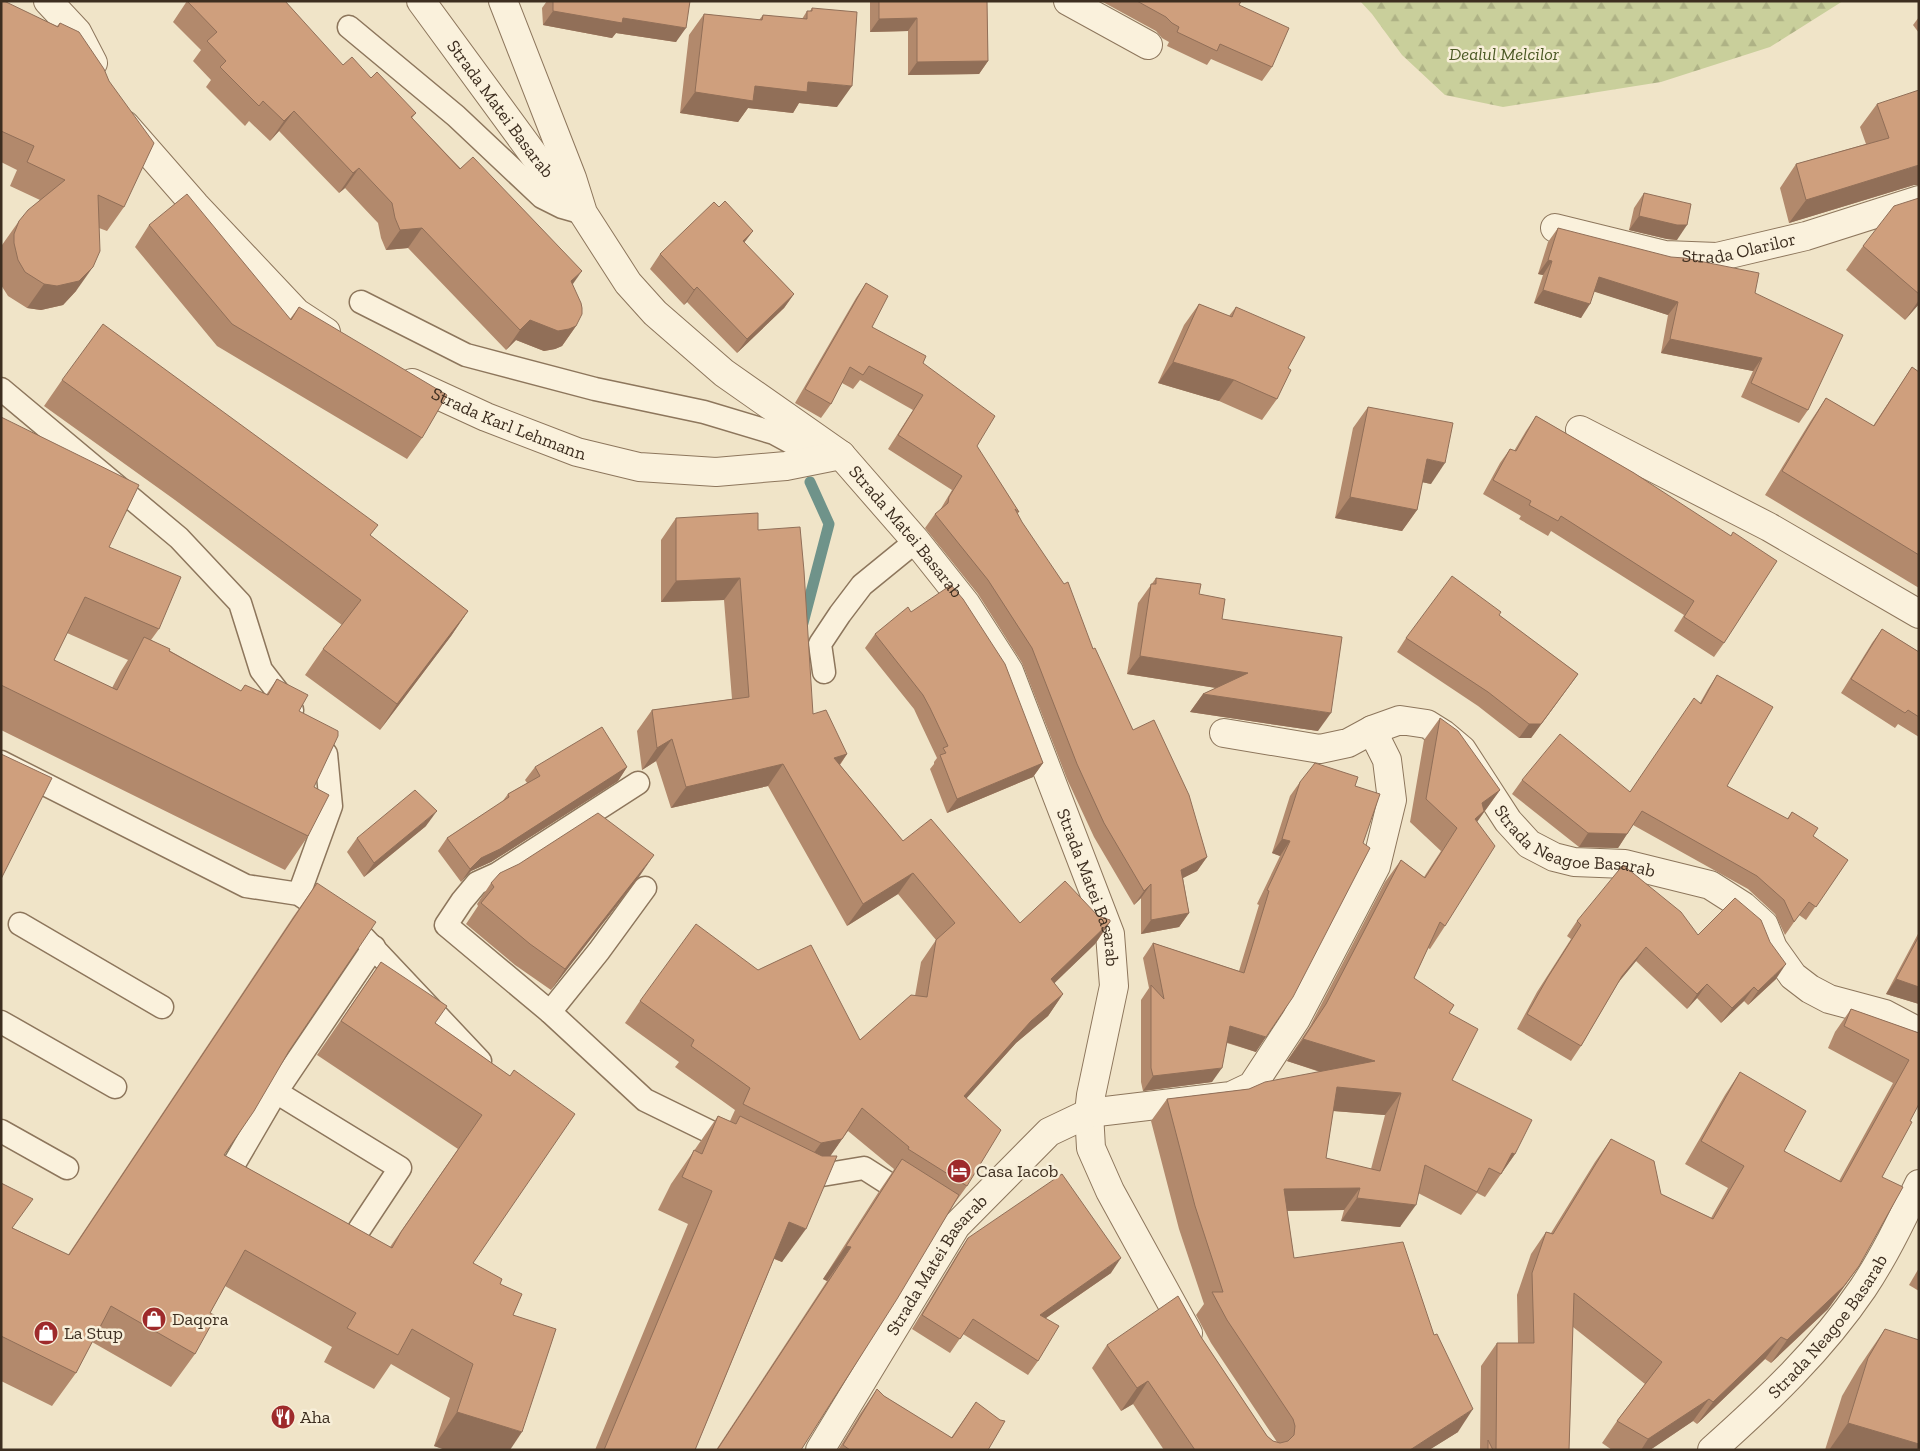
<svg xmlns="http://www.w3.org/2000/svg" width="1920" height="1451" font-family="'Zilla Slab',serif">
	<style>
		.forest { fill: url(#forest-firs) }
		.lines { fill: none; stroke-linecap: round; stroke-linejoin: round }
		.stream { stroke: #6f938a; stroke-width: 11 }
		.lane-casing { stroke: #8d765c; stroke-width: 25 }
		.street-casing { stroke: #8d765c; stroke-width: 30 }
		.lane { stroke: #faf1dc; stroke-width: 22 }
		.street { stroke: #faf1dc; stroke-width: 28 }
		.wall { fill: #b2896c; fill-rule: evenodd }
		.shaded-wall { fill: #916f58 }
		.building { fill: #cf9f7d; stroke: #916f58; fill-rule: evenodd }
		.labels { text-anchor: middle; stroke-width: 5; stroke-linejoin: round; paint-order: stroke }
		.park-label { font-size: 18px; font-style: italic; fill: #4d5a26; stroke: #f7eed8 }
		.street-label { font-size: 18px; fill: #3d2e20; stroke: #f7eed8 }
		.poi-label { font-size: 18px; fill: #3d2e20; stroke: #f7eed8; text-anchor: start }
	</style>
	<defs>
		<pattern id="forest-firs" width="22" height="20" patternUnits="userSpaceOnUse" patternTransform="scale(1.25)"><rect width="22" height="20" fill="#c9cf9b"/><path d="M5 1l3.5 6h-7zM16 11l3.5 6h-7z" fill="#aeb285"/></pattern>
	</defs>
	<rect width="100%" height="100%" fill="#f0e4c8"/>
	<path class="forest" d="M1360,1H1843L1770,47L1661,82L1503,107L1445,95L1402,55L1372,14Z"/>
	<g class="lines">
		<path class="stream" d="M803,623L829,524L810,482"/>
		<defs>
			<g id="lane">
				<path d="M349,27L456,116L542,197L562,207L583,213"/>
				<path d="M361,302L466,355L595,389L704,412L774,433L822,459"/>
				<path d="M1,389L179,538L240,603L261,670L292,710"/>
				<path d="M824,672L820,644L840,614L862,585L916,541"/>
				<path d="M1,762L246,886L299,894L311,902"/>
				<path d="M638,783L497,874L477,883L462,901L446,925L550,1012L645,1100L735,1144"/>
				<path d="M299,894L331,806L326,754L311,735"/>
				<path d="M20,924L162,1007"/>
				<path d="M364,938L480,1061"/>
				<path d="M550,1012L599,951L645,888"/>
				<path d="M1,1022L115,1087"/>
				<path d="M1,1131L67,1168"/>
				<path d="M800,1176L804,1178L864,1168L911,1198"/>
				<path d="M246,1182L230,1171L276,1092"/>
				<path d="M339,1239L349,1245L400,1168L276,1092L374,947"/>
			</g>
			<g id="street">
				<path d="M48,1L77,32L93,63"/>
				<path id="s1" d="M421,1L539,162L576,205"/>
				<path id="s2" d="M503,1L572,178L583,213L628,283L655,313L724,373L841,455L916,541L966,604L1009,671L1110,934L1114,986L1091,1095L1089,1113L1091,1148L1110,1191L1188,1333"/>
				<path d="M1068,1L1148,45"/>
				<path d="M125,125L195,205L297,313L326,332"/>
				<path id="s3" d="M1555,228L1665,255L1717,257L1806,236L1919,200"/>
				<path id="s4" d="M412,383L486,417L577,452L639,467L716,472L786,466L841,455"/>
				<path d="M1580,430L1769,527L1919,614"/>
				<path id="s5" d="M1224,733L1320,749L1348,743L1372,730L1400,720L1427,724L1443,734L1462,750L1508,821L1529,844L1554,857L1574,862L1625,864L1710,885L1743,906L1764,925L1773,948L1793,976L1810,989L1829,999L1885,1014L1919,1032"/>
				<path id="s6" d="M820,1450L956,1226L1049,1132L1089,1113L1231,1096L1252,1086L1296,1019L1376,866L1392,800L1387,760L1372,730"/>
				<path id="s7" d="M1712,1450C1767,1401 1821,1350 1863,1288C1885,1255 1902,1219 1919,1184"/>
			</g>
		</defs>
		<use href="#lane" class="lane-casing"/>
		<use href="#street" class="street-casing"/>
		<use href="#lane" class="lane"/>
		<use href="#street" class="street"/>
	</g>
	<g class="wall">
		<path d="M1,1L57,26L60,23L124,207L107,231L99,228L76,291L63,305L41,310L27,308L8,296L1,285V248L2,245L19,221L40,200L10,186L17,170L1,162Z"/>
		<path d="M187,1L371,78L416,113L412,118L572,284L576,326L562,346L555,349L544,351L516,340L506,350L408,248L386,250L381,238L378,223L345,188L339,193L279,131L270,141L249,121L245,126L206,87L211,80L193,61L201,50L173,22Z"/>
		<path d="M547,1H690L676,42L616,33L612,38L543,25L542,8Z"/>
		<path d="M870,1H987L988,61L979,74L908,75V31L870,32Z"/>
		<path d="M1101,1H1241L1239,5L1272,67L1262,81L1211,59L1207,65L1167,46L1169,42L1162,38L1156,31Z"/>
		<path d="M812,8L837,107L799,103L793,113L748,108L738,122L680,113L689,35L704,14L759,20L763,15L802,19L807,11H810Z"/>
		<path d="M1919,17V33L1913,25Z"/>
		<path d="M1877,104L1914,185L1789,223L1780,188L1796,164L1866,144L1860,127Z"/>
		<path d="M1644,193L1677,240L1667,239L1629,230L1634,208Z"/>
		<path d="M1919,198V304L1905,320L1846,270L1863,246Z"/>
		<path d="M719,207L753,231L744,243L794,294L784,308L737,353L687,302L684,305L650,269L660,254Z"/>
		<path d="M149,225L290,319L299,307L422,438L407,459L217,346L135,247Z"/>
		<path d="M1558,228L1755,293L1808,410L1799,423L1741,397L1753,371L1661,353L1668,315L1594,291L1581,318L1534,303L1543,275L1538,274L1548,242Z"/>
		<path d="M866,283L872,327L923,363L1019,512L1017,514L1093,649L1133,730L1207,857L1197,871L1183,878L1189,913L1179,927L1141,934V898L1134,905L1094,837L1067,779L1022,663L978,594L925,528L935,514L940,510L952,490L888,449L913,410L860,380L853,389L842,383L831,404L821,418L795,403L856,298Z"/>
		<path d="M1199,304L1229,316L1236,307L1288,368L1277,399L1262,420L1219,401L1158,383L1184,325Z"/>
		<path d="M1912,367L1919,372V588L1765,495L1810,422L1826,398L1873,426Z"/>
		<path d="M62,380L370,535L468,611L451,636L380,730L305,675L323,649L342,625L175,500L44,406Z"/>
		<path d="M1368,407L1431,484L1422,482L1417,510L1402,531L1335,518L1353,428Z"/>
		<path d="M1536,416L1634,473L1724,643L1714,657L1674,631L1684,615L1551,531L1548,536L1519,519L1521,516L1483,494L1500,463L1510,449L1514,451L1526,431Z"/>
		<path d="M1,417L109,547L159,629L151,640L241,691L245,685L266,695L277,679L299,711L314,787L308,836L285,870L1,730ZM67,633L128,660L121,671L112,688L54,660Z"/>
		<path d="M676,518L758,530L813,714L847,754L840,765L903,841L1020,923L1098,916L1110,922L1095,944L1054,983L1063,994L1048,1016L1016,1043L966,1098L967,1186L954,1204L801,1450H716L827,1281L823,1279L878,1193L893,1171L894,1169L848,1131L830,1156L782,1262L774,1259L695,1450H595L688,1224L658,1210L671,1184L718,1116L730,1121L735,1110L675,1067L679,1062L625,1023L640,1001L758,970L860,1040L915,996L921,962L936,940L898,894L847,926L768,786L671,808L656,761L642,770L637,731L652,710L732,699L724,600L661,602V540Z"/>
		<path d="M1156,578L1199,594L1222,619L1318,731L1190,712L1203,694L1216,688L1127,674L1138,603Z"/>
		<path d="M911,612L1043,763L1033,777L947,813L930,769L934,764V762L937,758L920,722L914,709L865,648L875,634Z"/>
		<path d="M1499,615L1578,674L1531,738H1519L1478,706L1397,652L1406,638Z"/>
		<path d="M1882,629L1919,652V737L1898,724L1895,728L1841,693L1872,643Z"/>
		<path d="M1717,675L1727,786L1787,819L1792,812L1813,836L1848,860L1806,920L1799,915L1785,935L1775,914L1748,889L1633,825L1618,848L1579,847L1512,794L1522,780L1630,792L1700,703L1708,689Z"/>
		<path d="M1440,718L1500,790L1477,822L1445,926L1430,949L1428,948L1414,978L1449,1013L1452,1080L1515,1154L1485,1197L1477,1193L1461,1215L1418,1193L1400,1227L1341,1221L1344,1210L1287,1211L1294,1258L1458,1432L1429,1450H1164L1133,1404L1121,1411L1092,1368L1107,1345L1201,1337L1267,1436L1273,1441L1277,1442L1211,1343L1196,1315L1204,1304L1179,1229L1151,1121L1167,1099L1249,1089L1320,1072L1287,1061L1310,1026L1385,882L1401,860L1424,877L1441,851L1410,822L1424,740ZM1333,1111L1385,1115L1371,1169L1326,1158Z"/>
		<path d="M535,767H627L618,781L491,862L471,871L461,882L438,851L447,838L502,802L508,794L527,783L525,780Z"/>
		<path d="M1300,782L1256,1052L1227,1043L1212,1082L1143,1091L1141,1082V1000L1149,988L1143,958L1153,943L1239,971L1259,905L1257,904L1280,856L1272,853L1290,796Z"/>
		<path d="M426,826L364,877L347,852L357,838Z"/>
		<path d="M639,877L551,990L515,965L466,924L478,906L477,904L491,883Z"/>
		<path d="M317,883L289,1051L224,1155L390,1247L458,1149L317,1055L381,962L435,1023L510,1076L473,1263L500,1284L513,1315L510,1450H446L434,1446L450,1398L391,1364L374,1389L324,1362L332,1347L225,1286L210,1313L195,1354L171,1387L92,1342L76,1373L52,1406L1,1381V1183L13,1228L68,1255L293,917Z"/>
		<path d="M1577,921L1698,935L1776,979L1748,1005L1744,1001L1721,1023L1697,998L1687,1009L1636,961L1618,983L1581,1046L1571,1061L1517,1029L1537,992L1571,939L1567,936Z"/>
		<path d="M1919,932V1004L1886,994Z"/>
		<path d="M1851,1009L1919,1033L1859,1266L1828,1309L1771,1363L1765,1359L1697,1424L1693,1421L1650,1450H1612L1602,1443L1617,1421L1645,1384L1573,1327L1569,1450H1480L1481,1366L1497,1343H1518L1517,1295L1531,1254L1546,1232L1551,1233L1595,1162L1611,1139L1661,1194L1711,1218L1728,1188L1685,1164L1725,1095L1740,1072L1784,1151L1839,1181L1893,1083L1828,1048L1835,1032Z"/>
		<path d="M968,1238L1111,1273L1046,1318L1038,1361L1028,1375L963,1334L950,1353L912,1329L958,1253Z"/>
		<path d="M1919,1268V1291L1909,1285Z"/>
		<path d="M1885,1329L1919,1450H1825L1842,1396L1859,1367Z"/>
		<path d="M877,1389L884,1396L951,1438L976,1402L988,1450H838L860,1414Z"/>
	</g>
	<g class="shaded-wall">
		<path d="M553,11L623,18L686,28L676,42L616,33L612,38L543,25Z"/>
		<path d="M917,18L908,31L870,32L879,19Z"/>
		<path d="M988,61L979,74L908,75L917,62Z"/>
		<path d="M808,82L852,86L837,107L799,103L793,113L748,108L738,122L680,113L695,92L755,86Z"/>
		<path d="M294,111L279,131L270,141L284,121Z"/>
		<path d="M1919,165V185H1914L1789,223L1806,200Z"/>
		<path d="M359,168L345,188L339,193L353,173Z"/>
		<path d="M1639,216L1687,225L1677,240L1667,239L1629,230Z"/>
		<path d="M422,228L408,248L386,250L400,230Z"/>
		<path d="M753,231L742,245L743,241Z"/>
		<path d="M1548,260L1552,261L1543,275L1538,274Z"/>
		<path d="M93,267L76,291L63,305L41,310L27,308L44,284Z"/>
		<path d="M582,271L568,291L571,281Z"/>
		<path d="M1599,277L1678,302L1668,315L1589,290Z"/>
		<path d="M697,287L687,302L684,305L694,290Z"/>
		<path d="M1543,290L1590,304L1581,318L1534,303Z"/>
		<path d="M794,294L784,308L737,353L747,339Z"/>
		<path d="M1919,300V304L1905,320Z"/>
		<path d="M530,320L576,326L562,346L555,349L544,351L516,340L506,350L520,330Z"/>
		<path d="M1670,339L1762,358L1753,371L1661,353Z"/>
		<path d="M1173,362L1234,380L1219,401L1158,383Z"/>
		<path d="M1427,459L1445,463L1431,484L1412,480Z"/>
		<path d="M1350,497L1417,510L1402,531L1335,518Z"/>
		<path d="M740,578L724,600L661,602L676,581Z"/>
		<path d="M468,611L451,636L380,730L397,704Z"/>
		<path d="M1140,656L1248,673L1236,691L1127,674Z"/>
		<path d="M1578,674L1531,738H1519L1529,724Z"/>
		<path d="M1203,694L1331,713L1318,731L1190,712Z"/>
		<path d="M672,739L656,761L642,770L657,748Z"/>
		<path d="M847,754L832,775L834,758Z"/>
		<path d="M1043,763L1033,777L947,813L957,799Z"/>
		<path d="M783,764L768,786L671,808L686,787Z"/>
		<path d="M627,767L618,781L491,862L471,871L461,882L470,869L481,858Z"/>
		<path d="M1500,790L1468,834L1482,803Z"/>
		<path d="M437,811L426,826L364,877L374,863Z"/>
		<path d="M1588,833L1627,834L1618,848L1579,847Z"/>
		<path d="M1282,839L1290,841L1280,856L1272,853Z"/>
		<path d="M654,855L639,877L551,990L565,969Z"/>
		<path d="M1207,857L1197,871L1171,884L1181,870Z"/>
		<path d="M913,873L898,894L847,926L863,904Z"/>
		<path d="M1151,884L1141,898L1134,905L1144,891Z"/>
		<path d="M1189,913L1179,927L1141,934L1151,920Z"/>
		<path d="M1110,922L1095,944L1036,1001L1051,979Z"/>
		<path d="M1646,947L1636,961L1612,990L1622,976Z"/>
		<path d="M1786,964L1776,979L1748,1005L1758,991Z"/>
		<path d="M1896,979L1919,987V1004L1886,994Z"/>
		<path d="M1707,984L1697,998L1687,1009L1697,994Z"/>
		<path d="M1754,987L1744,1001L1721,1023L1732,1008Z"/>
		<path d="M1063,994L1048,1016L1016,1043L949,1118L964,1096L1031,1021Z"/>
		<path d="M1230,1026L1266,1037L1256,1052L1220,1040Z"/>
		<path d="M1303,1039L1375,1061L1359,1084L1287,1061Z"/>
		<path d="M1222,1068L1212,1082L1143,1091L1153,1076Z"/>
		<path d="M1337,1087L1401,1093L1385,1115L1321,1110Z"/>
		<path d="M842,1139L827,1161L806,1164L821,1143Z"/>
		<path d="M1512,1153L1515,1154L1501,1174Z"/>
		<path d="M1360,1188L1344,1210L1268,1211L1284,1189Z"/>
		<path d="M1357,1198L1416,1205L1400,1227L1341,1221Z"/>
		<path d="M789,1222L806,1229L782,1262L766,1255Z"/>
		<path d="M846,1246L851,1247L827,1281L823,1279Z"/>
		<path d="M1121,1258L1111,1273L1030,1329L1040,1315Z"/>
		<path d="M1859,1266L1828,1309L1771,1363L1787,1340Z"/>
		<path d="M1781,1337L1765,1359L1697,1424L1713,1402Z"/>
		<path d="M1148,1381L1133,1404L1121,1411L1137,1388Z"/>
		<path d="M1709,1399L1693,1421L1650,1450H1641L1648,1439Z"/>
		<path d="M1473,1409L1458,1432L1429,1450H1410Z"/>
		<path d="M457,1412L522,1432L510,1450H446L434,1446Z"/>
		<path d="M1848,1423L1919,1444V1450H1829Z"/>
	</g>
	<g class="building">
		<path d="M1,1H4L58,27L60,23L79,32L104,69L109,81L154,143L124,207L98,195L100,251L93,267L79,281L57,286L44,284L25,272L18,260L14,243V234L19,221L28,210L65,180L27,162L34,146L1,131Z"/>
		<path d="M187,1H285L343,65L352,57L371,78L377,72L416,113L411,117L460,169L473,157L582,271L571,281L581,303L582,308V314L576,326L569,329L558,331L530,320L520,330L422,228L400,230L395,218L392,203L359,168L353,173L294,111L284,121L263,101L259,106L220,67L226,61L207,41L217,32Z"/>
		<path d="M553,1H690L686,28L623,18L622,23L553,11Z"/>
		<path d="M879,1H987L988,61L917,62V18L879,19Z"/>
		<path d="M1137,1H1241L1239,5L1289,28L1272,67L1220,44L1217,51L1177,32L1179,27L1172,23L1166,17Z"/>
		<path d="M812,8L857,12L852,86L808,82L807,92L755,86L753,101L695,92L704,14L762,20L763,15L807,19V11H812Z"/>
		<path d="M1919,90V165L1806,200L1796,164L1889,138L1877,104Z"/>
		<path d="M1644,193L1691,204L1687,225H1677L1639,216Z"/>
		<path d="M187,194L291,320L299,307L447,395L422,438L232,324L149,225Z"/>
		<path d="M1919,198V294L1863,246L1894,206Z"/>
		<path d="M725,201L753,231L743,241L794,294L747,339L697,287L694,290L660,254L714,202L719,207Z"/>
		<path d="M1558,228L1671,257L1684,258L1759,273L1755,293L1843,335L1808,410L1751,383L1762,358L1670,339L1678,302L1599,277L1590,304L1543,290L1552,261L1548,260Z"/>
		<path d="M866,283L888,296L872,327L926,356L923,363L995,416L977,446L1019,512L1015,509L1022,522L1064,584L1068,582L1093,649L1095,648L1133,730L1154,720L1189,795L1207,857L1181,870L1189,913L1151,920V884L1144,891L1104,823L1077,764L1032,648L988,580L935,514L948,503L949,497L962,476L898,435L923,395L869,366L863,375L850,367L831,404L805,389Z"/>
		<path d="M1199,304L1232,317L1236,307L1305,337L1288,368L1291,370L1277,399L1234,380L1173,362Z"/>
		<path d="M103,324L378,525L370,535L468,611L397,704L323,649L361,600L193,475L62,380Z"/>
		<path d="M1912,367L1919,372V555L1782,471L1826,398L1874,426Z"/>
		<path d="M1368,407L1453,423L1445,463L1427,459L1417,510L1350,497Z"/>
		<path d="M1536,416L1634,473L1731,536L1733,532L1777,561L1724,643L1684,617L1694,601L1561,516L1558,521L1529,505L1531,501L1493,480L1510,449L1516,451Z"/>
		<path d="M1,417L139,485L109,547L181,577L159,629L85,597L54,660L117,690L144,637L170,649L169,651L241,691L245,685L268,695L277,679L308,695L299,711L338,731V736L314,787L329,795L308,836L1,685Z"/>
		<path d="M758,513V530L800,527L804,571L813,714L826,710L847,754L834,758L903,841L931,819L1020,923L1065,881L1098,916L1110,920V922L1051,979L1063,994L1031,1021L964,1096L1001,1130L967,1186L908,1149L909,1147L862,1108L842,1139L821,1143L743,1104L750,1088L691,1046L694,1040L640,1001L696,924L758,970L811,945L860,1040L911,995L927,997L936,940L955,923L913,873L863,904L783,764L686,787L672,739L657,748L652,710L749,697L740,578L676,581V518Z"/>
		<path d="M1452,576L1501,612L1499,615L1578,674L1541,724H1529L1488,692L1406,638Z"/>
		<path d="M1156,578L1201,584L1199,594L1225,599L1222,619L1342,637L1331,713L1203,694L1248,673L1140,656L1151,584H1156Z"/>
		<path d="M951,585L963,599L1005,664L1043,763L957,799L940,755L946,753L943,748L948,746L930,708L923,695L875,634L908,607L911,612Z"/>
		<path d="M1882,629L1919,652V717L1908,710L1905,713L1851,679Z"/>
		<path d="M1717,675L1773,707L1727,786L1788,819L1792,812L1818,828L1813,836L1848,860L1816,907L1809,902L1794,922L1784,900L1757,876L1642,811L1627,834L1588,833L1522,780L1560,734L1630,792L1694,698L1701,704Z"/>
		<path d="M1440,718L1458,731L1500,790L1482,803L1484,811L1475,819L1495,846L1445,926L1440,922L1414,978L1454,1005L1449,1013L1478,1029L1452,1080L1532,1120L1515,1154L1512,1153L1501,1174L1489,1168L1477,1192L1425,1165L1416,1205L1357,1198L1360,1188L1284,1189L1294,1258L1403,1242L1434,1335L1437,1334L1473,1409L1410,1450H1195L1148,1381L1137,1388L1107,1345L1178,1296L1201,1337L1267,1436L1273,1441L1280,1443L1288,1441L1294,1435L1295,1426L1293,1419L1227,1320L1212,1292H1223L1195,1206L1167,1099L1249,1089L1265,1082L1375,1061L1303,1039L1326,1004L1401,860L1425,878L1457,828L1426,799ZM1337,1087L1401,1093L1380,1171L1326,1158Z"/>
		<path d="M602,727L627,767L500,849L481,858L470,869L447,838L509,797L508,794L540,776L535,767Z"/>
		<path d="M1,754L52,778L1,879Z"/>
		<path d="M1315,763L1358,777L1355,786L1380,794L1363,843L1370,848L1293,997L1266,1037L1230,1026L1222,1068L1153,1076L1151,1068V985L1164,999L1153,943L1244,973L1269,891L1267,890L1290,841L1282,839L1300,782Z"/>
		<path d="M415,790L437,811L374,863L357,838Z"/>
		<path d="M598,813L654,855L565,969L530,944L481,903L494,887L491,883L500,873L519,864Z"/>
		<path d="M1623,865L1681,912L1698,935L1735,898L1761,920L1770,942L1786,964L1758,991L1754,987L1732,1008L1707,984L1697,994L1646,947L1622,976L1581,1046L1527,1014L1548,977L1581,925L1577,921Z"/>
		<path d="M317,883L376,922L289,1051L254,1111L224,1155L392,1248L401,1232L482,1115L341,1021L381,962L447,1006L435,1023L510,1076L514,1070L575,1114L473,1263L502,1279L500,1284L522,1294L513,1315L556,1329L522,1432L457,1412L473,1364L412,1329L398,1355L347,1328L356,1313L245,1250L210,1313L216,1316L195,1354L111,1306L76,1373L1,1336V1183L33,1199L12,1228L69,1255Z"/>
		<path d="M1919,936V987L1896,979Z"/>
		<path d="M1851,1009L1919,1033V1104L1910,1121L1912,1122L1882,1177L1903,1187L1859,1266L1844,1286L1787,1340L1781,1337L1713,1402L1709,1399L1648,1439L1617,1421L1662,1362L1574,1293L1569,1450H1496L1497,1343H1534L1532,1273L1546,1232L1553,1234L1611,1139L1654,1161L1661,1194L1713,1219L1744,1166L1701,1141L1740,1072L1806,1111L1784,1151L1841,1182L1909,1060L1844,1026Z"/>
		<path d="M718,1116L736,1124L740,1116L822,1156H837L806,1229L789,1222L695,1450H604L712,1191L682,1177L694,1150L702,1154Z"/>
		<path d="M902,1159L959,1195L897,1299L801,1450H717L851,1247L846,1246Z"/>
		<path d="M1062,1174L1121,1258L1040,1315L1059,1326L1038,1361L973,1319L960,1339L922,1315L968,1238Z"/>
		<path d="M1885,1329L1919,1340V1444L1848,1423L1868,1358Z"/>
		<path d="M877,1389L884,1396L952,1438L976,1402L1000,1420L1005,1421L988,1450H850L843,1445Z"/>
		<path d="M1488,1440L1493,1450H1488Z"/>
	</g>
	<defs>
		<symbol id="hotel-disc" viewBox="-11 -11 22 22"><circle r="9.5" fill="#9e2a2b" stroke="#f7eed8"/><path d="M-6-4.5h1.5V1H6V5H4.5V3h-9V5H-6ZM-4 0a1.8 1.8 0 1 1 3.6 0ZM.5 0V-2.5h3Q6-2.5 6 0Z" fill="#fff"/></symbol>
		<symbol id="shop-disc" viewBox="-11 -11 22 22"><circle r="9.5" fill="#9e2a2b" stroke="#f7eed8"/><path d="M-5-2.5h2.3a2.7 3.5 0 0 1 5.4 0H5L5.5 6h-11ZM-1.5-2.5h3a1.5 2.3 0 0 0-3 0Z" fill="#fff"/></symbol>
		<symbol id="restaurant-disc" viewBox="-11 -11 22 22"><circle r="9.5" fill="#9e2a2b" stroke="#f7eed8"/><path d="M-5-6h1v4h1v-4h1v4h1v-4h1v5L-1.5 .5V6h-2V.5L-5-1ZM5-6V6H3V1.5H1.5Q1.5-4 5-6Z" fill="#fff"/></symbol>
	</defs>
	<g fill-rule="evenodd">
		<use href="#hotel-disc" x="945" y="1157" width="28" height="28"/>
		<use href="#shop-disc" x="140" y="1305" width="28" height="28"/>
		<use href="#shop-disc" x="32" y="1319" width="28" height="28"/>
		<use href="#restaurant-disc" x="269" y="1403" width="28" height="28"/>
	</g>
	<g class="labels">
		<g class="park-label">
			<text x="1504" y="60">Dealul Melcilor</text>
		</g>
		<g class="street-label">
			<text dy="6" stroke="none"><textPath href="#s1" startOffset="134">Strada Matei Basarab</textPath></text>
			<text dy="6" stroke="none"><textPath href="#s3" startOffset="188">Strada Olarilor</textPath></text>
			<text dy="6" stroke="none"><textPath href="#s4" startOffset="105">Strada Karl Lehmann</textPath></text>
			<text dy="6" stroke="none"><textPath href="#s2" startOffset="685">Strada Matei Basarab</textPath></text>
			<text dy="6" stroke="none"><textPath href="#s5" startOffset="411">Strada Neagoe Basarab</textPath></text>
			<text dy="6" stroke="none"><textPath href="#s2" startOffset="1090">Strada Matei Basarab</textPath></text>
			<text dy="6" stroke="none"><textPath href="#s6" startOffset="219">Strada Matei Basarab</textPath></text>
			<text dy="6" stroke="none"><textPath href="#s7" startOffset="170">Strada Neagoe Basarab</textPath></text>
		</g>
		<g class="poi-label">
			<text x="976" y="1177">Casa Iacob</text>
			<text x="172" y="1325">Daqora</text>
			<text x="64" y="1339">La Stup</text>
			<text x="300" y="1423">Aha</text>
		</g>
	</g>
	<rect width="1920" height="1451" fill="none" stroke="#3d2e20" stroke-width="5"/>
</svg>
